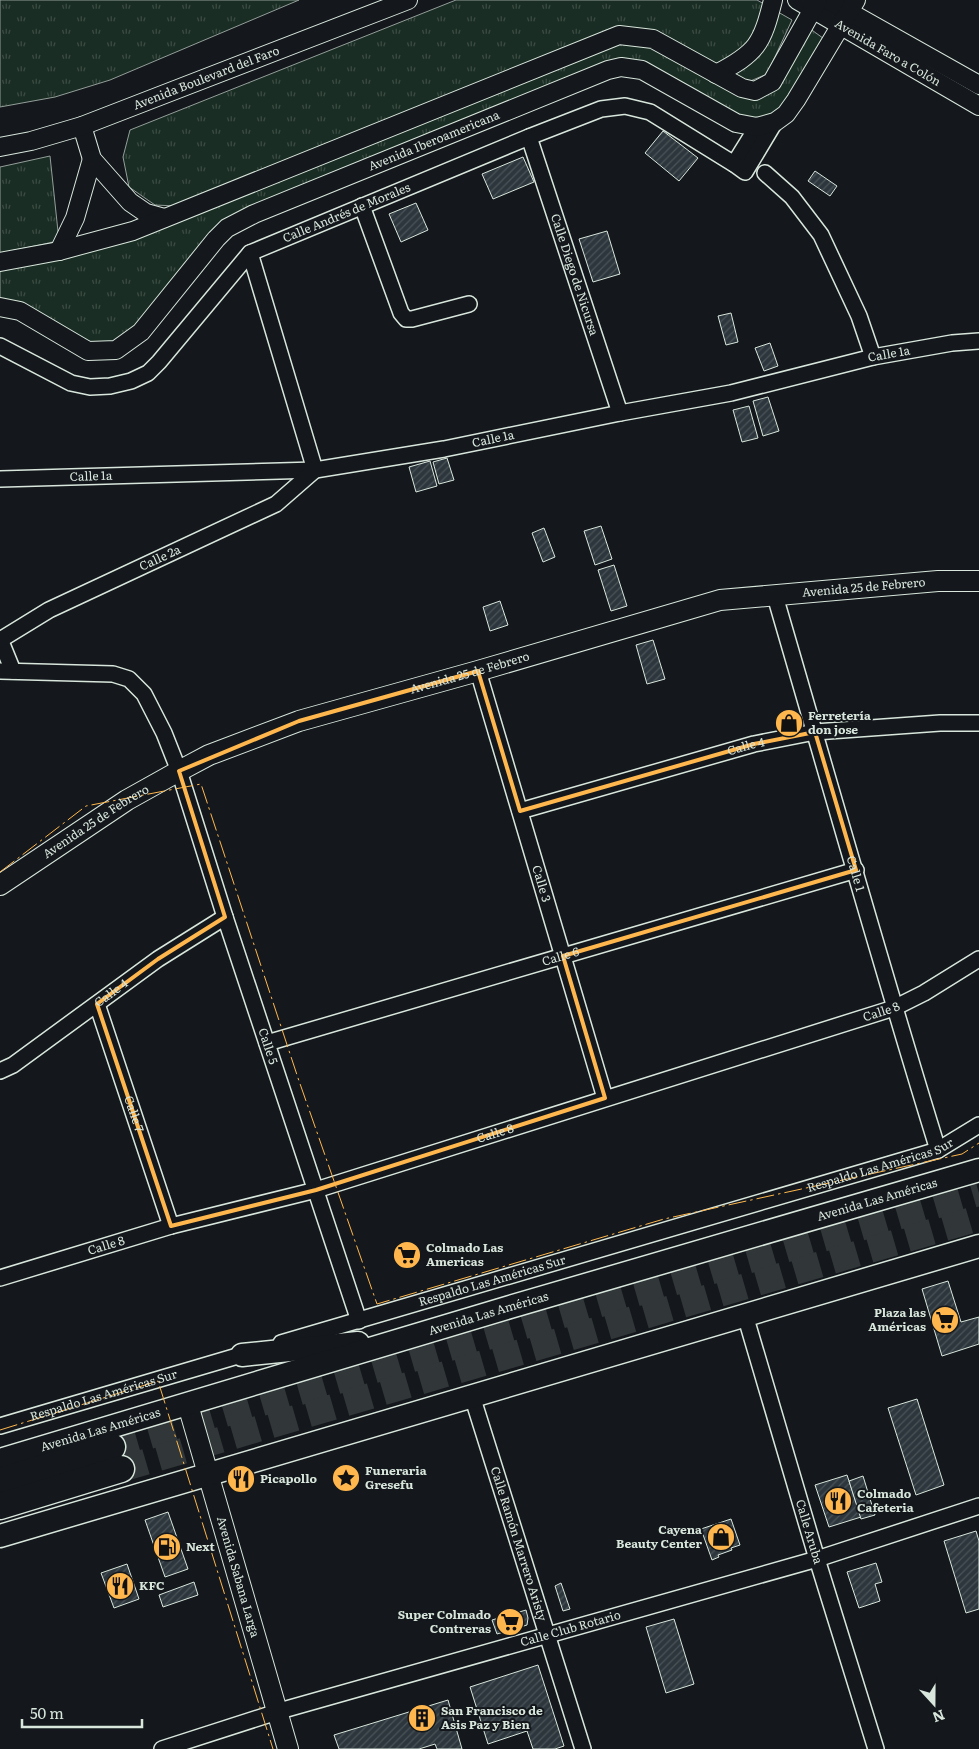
<svg xmlns="http://www.w3.org/2000/svg" width="979" height="1749" font-family="Literata,serif">
	<style>
		.grass { fill: url(#grass-tufts); stroke: #939e99 }
		.building { fill: url(#building-hatch); stroke: #d8e6dc }
		.lines { fill: none; stroke-linecap: round; stroke-linejoin: round }
		.motorway-tunnel { stroke: #313739; stroke-width: 26; stroke-dasharray: 26 13; stroke-linecap: butt }
		.minor-casing { stroke: #d8e6dc; stroke-width: 18 }
		.tertiary-casing { stroke: #d8e6dc; stroke-width: 20 }
		.secondary-casing { stroke: #d8e6dc; stroke-width: 22 }
		.primary-casing { stroke: #d8e6dc; stroke-width: 25 }
		.motorway-casing { stroke: #d8e6dc; stroke-width: 29 }
		.minor { stroke: #14181c; stroke-width: 15 }
		.tertiary { stroke: #14181c; stroke-width: 18 }
		.secondary { stroke: #14181c; stroke-width: 20 }
		.primary { stroke: #14181c; stroke-width: 22 }
		.motorway { stroke: #14181c; stroke-width: 26 }
		.power { stroke: #ffb74d; stroke-width: 1; stroke-dasharray: 18 4 2.5 4; stroke-linecap: butt }
		.marked { fill: none; stroke: #ffb74d; stroke-width: 4; stroke-linejoin: round }
		.labels { text-anchor: middle; stroke-width: 4; stroke-linejoin: round; paint-order: stroke }
		.street-label { font-size: 12px; fill: #d8e6dc; stroke: #14181c }
		.poi-label { font-size: 12px; font-weight: bold; fill: #d8e6dc; stroke: #14181c; text-anchor: start }
	</style>
	<defs>
		<pattern id="grass-tufts" width="24" height="20" patternUnits="userSpaceOnUse" patternTransform="scale(1.25)"><rect width="24" height="20" fill="#1a2d24"/><path d="M3 7l-1-3M5 7V3M7 7l1-3M15 17l-1-3M17 17v-4M19 17l1-3" fill="none" stroke="#3b4b43"/></pattern>
		<pattern id="building-hatch" width="6" height="6" patternUnits="userSpaceOnUse" patternTransform="scale(1.25)"><rect width="6" height="6" fill="#2c363c"/><path d="M-1 1l2-2M0 6l6-6M5 7l2-2" fill="none" stroke="#4a5358"/></pattern>
	</defs>
	<rect width="100%" height="100%" fill="#14181c"/>
	<g class="grass">
		<path d="M0,0H299L110,80L55,97L0,107Z"/>
		<path d="M456,0H757L792,20L767,74L748,82L653,31L175,206L155,205L129,187L123,157L130,130Z"/>
		<path d="M809,28L827,41L785,110L756,124L642,66L223,227L139,329L115,347L87,346L0,303V266L61,255L625,40L651,44L757,96Z"/>
		<path d="M50,156L59,241L0,253V167Z"/>
	</g>
	<g class="building">
		<path d="M663,131L698,158L679,181L645,153Z"/>
		<path d="M523,157L534,182L493,199L482,174Z"/>
		<path d="M815,171L837,186L830,196L808,181Z"/>
		<path d="M416,203L428,230L401,242L389,214Z"/>
		<path d="M607,231L620,274L593,282L579,239Z"/>
		<path d="M731,313L738,342L726,345L718,316Z"/>
		<path d="M770,343L778,366L764,371L755,348Z"/>
		<path d="M768,397L779,431L763,436L753,401Z"/>
		<path d="M749,406L758,438L742,442L733,410Z"/>
		<path d="M447,458L454,480L439,484L433,462Z"/>
		<path d="M430,461L437,486L416,492L409,467Z"/>
		<path d="M601,526L612,559L595,565L584,531Z"/>
		<path d="M544,528L555,557L543,562L532,533Z"/>
		<path d="M614,565L627,606L611,611L598,570Z"/>
		<path d="M500,601L508,625L490,631L483,607Z"/>
		<path d="M653,640L665,679L647,684L636,645Z"/>
		<path d="M948,1281L961,1322L979,1317V1344L942,1356L922,1289Z"/>
		<path d="M917,1399L944,1485L916,1495L888,1408Z"/>
		<path d="M847,1475L861,1517L829,1527L815,1485Z"/>
		<path d="M863,1476L875,1515L861,1519L849,1481Z"/>
		<path d="M168,1512L188,1569L165,1577L145,1520Z"/>
		<path d="M731,1519L740,1545L731,1548L732,1550L718,1555L719,1557L712,1560L701,1529Z"/>
		<path d="M976,1531L979,1541V1609L966,1613L944,1541Z"/>
		<path d="M876,1563L882,1582L875,1584L880,1601L859,1608L847,1572Z"/>
		<path d="M127,1564L139,1599L114,1608L101,1573Z"/>
		<path d="M194,1582L198,1595L163,1607L159,1595Z"/>
		<path d="M561,1583L570,1609L563,1611L555,1586Z"/>
		<path d="M526,1610L528,1618L527,1625L497,1634L492,1620Z"/>
		<path d="M674,1619L694,1684L666,1693L646,1627Z"/>
		<path d="M538,1665L564,1746L555,1749H533L527,1731L488,1744L470,1687Z"/>
		<path d="M448,1700L462,1749H437L435,1744L419,1749H339L334,1735Z"/>
	</g>
	<g class="lines">
		<g class="motorway-tunnel">
			<path d="M112,1447L979,1193"/>
			<path d="M121,1469L979,1218"/>
		</g>
		<defs>
			<g id="minor">
				<path id="s1" d="M529,137L620,413"/>
				<path d="M734,164L757,127"/>
				<path d="M765,173L792,197L821,235L859,316L873,357"/>
				<path d="M362,206L401,313L406,319H412L469,304"/>
				<path id="s2" d="M0,346L71,383L90,387L110,386L131,381L148,373L159,362L250,253L529,137L601,109L625,106L650,112L734,164L745,172L775,122"/>
				<path id="s3" d="M0,479L315,470L444,449L620,413L731,393L873,357L952,343L979,341"/>
				<path id="s4" d="M775,596C829,781 881,966 938,1150"/>
				<path d="M0,639L13,671"/>
				<path id="s5" d="M0,640L49,610L276,504L315,470L250,253"/>
				<path id="s6" d="M0,671L113,674L129,679L144,694L164,733L179,771L225,917L359,1321"/>
				<path id="s7" d="M478,671L605,1098"/>
				<path id="s8" d="M520,811L754,744L815,732L940,723H979"/>
				<path id="s9" d="M97,1004L171,1226"/>
				<path id="s10" d="M267,1043L856,870"/>
				<path id="s11" d="M0,1071L13,1065L158,959L225,917"/>
				<path id="s12" d="M0,1278L171,1226L316,1190L894,1008L924,993L979,959"/>
				<path id="s13" d="M745,1315L817,1559L876,1749"/>
				<path id="s14" d="M281,1343L938,1150L979,1125"/>
				<path id="s15" d="M472,1396L583,1749"/>
				<path id="s16" d="M0,1426L251,1352"/>
				<path id="s17" d="M162,1749L283,1710L817,1559L979,1506"/>
			</g>
			<g id="tertiary">
				<path id="s18" d="M797,0L979,106"/>
				<path d="M828,0L979,85"/>
				<path d="M716,74C757,53 762,44 773,0"/>
				<path d="M82,126L92,159L130,202L146,213L164,218"/>
				<path id="s19" d="M0,147L31,141L82,126L408,0"/>
				<path d="M59,251L75,218L92,159"/>
				<path d="M0,262L59,251L133,231L619,35L653,39L742,88L755,91L772,82L818,0"/>
				<path id="s20" d="M0,307L20,311L88,351L116,350L141,332L216,239L227,228L254,214L608,70L621,67L642,70L736,123L757,127L775,122L786,114L796,100L856,0"/>
			</g>
			<g id="secondary">
				<path id="s21" d="M0,885L127,800L179,771L209,755L299,721L478,671L720,600L938,581H979"/>
				<path id="s22" d="M188,1405L288,1749"/>
			</g>
			<g id="primary">
				<path d="M242,1355L358,1343"/>
				<path id="s23" d="M0,1460L510,1307L979,1170"/>
				<path d="M0,1536L979,1246"/>
			</g>
			<g id="motorway">
				<path d="M0,1481L112,1447"/>
				<path d="M0,1506L121,1469"/>
			</g>
		</defs>
		<use href="#minor" class="minor-casing"/>
		<use href="#tertiary" class="tertiary-casing"/>
		<use href="#secondary" class="secondary-casing"/>
		<use href="#primary" class="primary-casing"/>
		<use href="#motorway" class="motorway-casing"/>
		<use href="#minor" class="minor"/>
		<use href="#tertiary" class="tertiary"/>
		<use href="#secondary" class="secondary"/>
		<use href="#primary" class="primary"/>
		<use href="#motorway" class="motorway"/>
		<g class="power">
			<path d="M0,872L86,806L201,784L298,1078L377,1304L664,1219L962,1154L979,1143"/>
			<path d="M0,1430L158,1381L273,1749"/>
		</g>
	</g>
	<path class="marked" d="M478,671L520,811L754,744L815,732L856,870L563,956L605,1098L316,1190L171,1226L97,1004L158,959L225,917L179,771L299,721Z"/>
	<defs>
		<symbol id="shop-disc" viewBox="-11 -11 22 22"><circle r="9.5" fill="#ffb74d" stroke="#14181c"/><path d="M-5-2.5h2.3a2.7 3.5 0 0 1 5.4 0H5L5.5 6h-11ZM-1.5-2.5h3a1.5 2.3 0 0 0-3 0Z" fill="#111"/></symbol>
		<symbol id="supermarket-disc" viewBox="-11 -11 22 22"><circle r="9.5" fill="#ffb74d" stroke="#14181c"/><path d="M-6-5.5h2.5l.6 2H6L4.5 2H-2.5L-4.4-4H-6ZM-1.5 3.2a1.3 1.3 0 1 0 .1 0ZM3 3.2a1.3 1.3 0 1 0 .1 0Z" fill="#111"/></symbol>
		<symbol id="sight-disc" viewBox="-11 -11 22 22"><circle r="9.5" fill="#ffb74d" stroke="#14181c"/><path d="M0-6L1.8-2.2L6-1.7L2.9 1.2L3.7 5.4L0 3.3L-3.7 5.4L-2.9 1.2L-6-1.7L-1.8-2.2Z" fill="#111"/></symbol>
		<symbol id="restaurant-disc" viewBox="-11 -11 22 22"><circle r="9.5" fill="#ffb74d" stroke="#14181c"/><path d="M-5-6h1v4h1v-4h1v4h1v-4h1v5L-1.5 .5V6h-2V.5L-5-1ZM5-6V6H3V1.5H1.5Q1.5-4 5-6Z" fill="#111"/></symbol>
		<symbol id="fuel-disc" viewBox="-11 -11 22 22"><circle r="9.5" fill="#ffb74d" stroke="#14181c"/><path d="M-5.5-6h7V0h2V4h1.3V-2.5L3-4.5l.8-.8L6-3V5H2.5V1h-1V6h-7ZM-4.2-4.7v3.2H.2V-4.7Z" fill="#111"/></symbol>
		<symbol id="building-disc" viewBox="-11 -11 22 22"><circle r="9.5" fill="#ffb74d" stroke="#14181c"/><path d="M-4-6H4V6H1V3H-1V6H-4ZM-2.5-4.3h1.7v1.8h-1.7ZM.8-4.3h1.7v1.8H.8ZM-2.5-1h1.7V.8h-1.7ZM.8-1h1.7V.8H.8Z" fill="#111"/></symbol>
	</defs>
	<g fill-rule="evenodd">
		<use href="#shop-disc" x="773" y="707" width="32" height="32"/>
		<use href="#supermarket-disc" x="391" y="1239" width="32" height="32"/>
		<use href="#supermarket-disc" x="929" y="1304" width="32" height="32"/>
		<use href="#sight-disc" x="330" y="1462" width="32" height="32"/>
		<use href="#restaurant-disc" x="225" y="1463" width="32" height="32"/>
		<use href="#restaurant-disc" x="822" y="1485" width="32" height="32"/>
		<use href="#shop-disc" x="705" y="1521" width="32" height="32"/>
		<use href="#fuel-disc" x="151" y="1531" width="32" height="32"/>
		<use href="#restaurant-disc" x="104" y="1570" width="32" height="32"/>
		<use href="#supermarket-disc" x="494" y="1606" width="32" height="32"/>
		<use href="#building-disc" x="406" y="1702" width="32" height="32"/>
	</g>
	<g class="labels">
		<g class="street-label">
			<text dy="4" stroke="none"><textPath href="#s18" startOffset="105">Avenida Faro a Colón</textPath></text>
			<text dy="4" stroke="none"><textPath href="#s19" startOffset="218">Avenida Boulevard del Faro</textPath></text>
			<text dy="4" stroke="none"><textPath href="#s20" startOffset="518">Avenida Iberoamericana</textPath></text>
			<text dy="4" stroke="none"><textPath href="#s2" startOffset="422">Calle Andrés de Morales</textPath></text>
			<text dy="4" stroke="none"><textPath href="#s1" startOffset="145">Calle Diego de Nicursa</textPath></text>
			<text dy="4" stroke="none"><textPath href="#s3" startOffset="901">Calle 1a</textPath></text>
			<text dy="4" stroke="none"><textPath href="#s3" startOffset="496">Calle 1a</textPath></text>
			<text dy="4" stroke="none"><textPath href="#s3" startOffset="91">Calle 1a</textPath></text>
			<text dy="4" stroke="none"><textPath href="#s5" startOffset="180">Calle 2a</textPath></text>
			<text dy="4" stroke="none"><textPath href="#s21" startOffset="925">Avenida 25 de Febrero</textPath></text>
			<text dy="4" stroke="none"><textPath href="#s21" startOffset="520">Avenida 25 de Febrero</textPath></text>
			<text dy="4" stroke="none"><textPath href="#s8" startOffset="235">Calle 4</textPath></text>
			<text dy="4" stroke="none"><textPath href="#s21" startOffset="115">Avenida 25 de Febrero</textPath></text>
			<text dy="4" stroke="none"><textPath href="#s4" startOffset="289">Calle 1</textPath></text>
			<text dy="4" stroke="none"><textPath href="#s7" startOffset="222">Calle 3</textPath></text>
			<text dy="4" stroke="none"><textPath href="#s10" startOffset="306">Calle 6</textPath></text>
			<text dy="4" stroke="none"><textPath href="#s11" startOffset="136">Calle 4</textPath></text>
			<text dy="4" stroke="none"><textPath href="#s12" startOffset="921">Calle 8</textPath></text>
			<text dy="4" stroke="none"><textPath href="#s6" startOffset="525">Calle 5</textPath></text>
			<text dy="4" stroke="none"><textPath href="#s9" startOffset="116">Calle 7</textPath></text>
			<text dy="4" stroke="none"><textPath href="#s12" startOffset="516">Calle 8</textPath></text>
			<text dy="4" stroke="none"><textPath href="#s14" startOffset="625">Respaldo Las Américas Sur</textPath></text>
			<text dy="4" stroke="none"><textPath href="#s23" startOffset="915">Avenida Las Américas</textPath></text>
			<text dy="4" stroke="none"><textPath href="#s12" startOffset="111">Calle 8</textPath></text>
			<text dy="4" stroke="none"><textPath href="#s14" startOffset="220">Respaldo Las Américas Sur</textPath></text>
			<text dy="4" stroke="none"><textPath href="#s23" startOffset="510">Avenida Las Américas</textPath></text>
			<text dy="4" stroke="none"><textPath href="#s16" startOffset="108">Respaldo Las Américas Sur</textPath></text>
			<text dy="4" stroke="none"><textPath href="#s23" startOffset="105">Avenida Las Américas</textPath></text>
			<text dy="4" stroke="none"><textPath href="#s13" startOffset="226">Calle Aruba</textPath></text>
			<text dy="4" stroke="none"><textPath href="#s15" startOffset="155">Calle Ramón Marrero Aristy</textPath></text>
			<text dy="4" stroke="none"><textPath href="#s22" startOffset="179">Avenida Sabana Larga</textPath></text>
			<text dy="4" stroke="none"><textPath href="#s17" startOffset="426">Calle Club Rotario</textPath></text>
		</g>
		<g class="poi-label">
			<text x="808" y="720">Ferretería<tspan x="808" dy="14">don jose</tspan></text>
			<text x="426" y="1252">Colmado Las<tspan x="426" dy="14">Americas</tspan></text>
			<text x="926" y="1317" text-anchor="end">Plaza las<tspan x="926" dy="14">Américas</tspan></text>
			<text x="365" y="1475">Funeraria<tspan x="365" dy="14">Gresefu</tspan></text>
			<text x="260" y="1483">Picapollo</text>
			<text x="857" y="1498">Colmado<tspan x="857" dy="14">Cafeteria</tspan></text>
			<text x="702" y="1534" text-anchor="end">Cayena<tspan x="702" dy="14">Beauty Center</tspan></text>
			<text x="186" y="1551">Next</text>
			<text x="139" y="1590">KFC</text>
			<text x="491" y="1619" text-anchor="end">Super Colmado<tspan x="491" dy="14">Contreras</tspan></text>
			<text x="441" y="1715">San Francisco de<tspan x="441" dy="14">Asis Paz y Bien</tspan></text>
		</g>
	</g>
	<g transform="translate(934 1704) rotate(159)" stroke="#14181c" stroke-width="4" paint-order="stroke">
	<path d="M0-4L9 19L0 12L-9 19Z" fill="#d8e6dc"/>
	<text y="-8" font-size="14" font-weight="bold" text-anchor="middle" fill="#d8e6dc">N</text>
	</g>
	<path d="M22 1719v8h120v-8" fill="none" stroke="#d8e6dc" stroke-width="2.5"/>
	<text x="30" y="1719" font-size="15" fill="#d8e6dc" stroke="#14181c" stroke-width="4" paint-order="stroke">50 m</text>
</svg>
